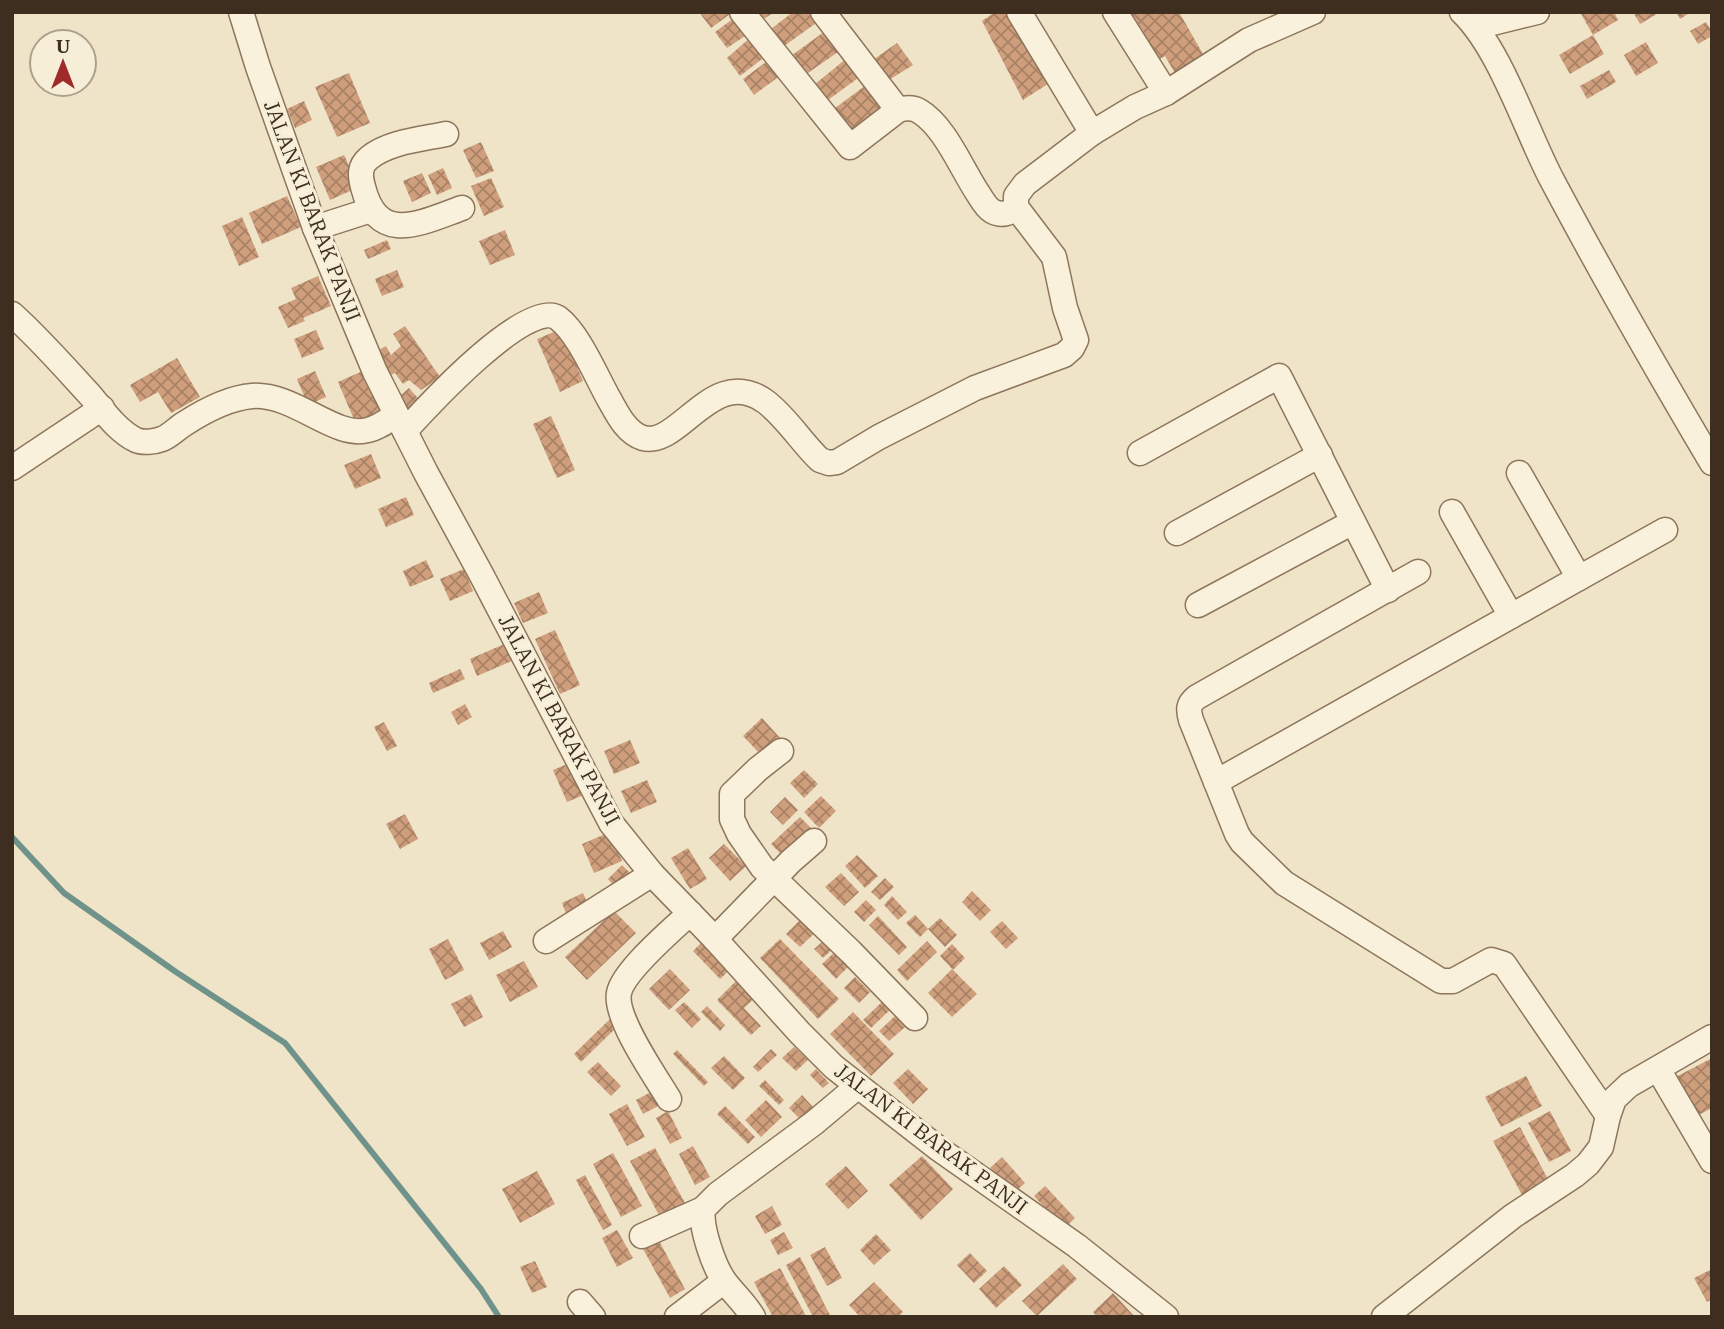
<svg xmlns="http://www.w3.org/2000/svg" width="1724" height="1329" font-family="'IBM Plex Serif',serif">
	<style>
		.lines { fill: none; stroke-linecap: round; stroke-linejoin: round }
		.stream { stroke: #6f938a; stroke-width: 6 }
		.building { fill: url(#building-cross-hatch) }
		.minor-casing { stroke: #8d765c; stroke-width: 27 }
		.minor { stroke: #faf1dc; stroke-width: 24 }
		.labels { text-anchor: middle; stroke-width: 6; stroke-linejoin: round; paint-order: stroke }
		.street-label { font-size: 21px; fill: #3d2e20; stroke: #f7eed8 }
	</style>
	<defs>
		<pattern id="building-cross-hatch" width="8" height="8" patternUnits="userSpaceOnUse" patternTransform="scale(1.75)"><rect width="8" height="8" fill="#cf9f7d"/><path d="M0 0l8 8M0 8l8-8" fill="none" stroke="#a98266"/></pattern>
	</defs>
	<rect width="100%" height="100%" fill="#f0e4c8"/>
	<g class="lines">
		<path class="stream" d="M12,837L64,893L176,972L285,1043L481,1289L499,1317"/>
	</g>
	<g class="building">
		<path d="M699,12H733L711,28Z"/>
		<path d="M753,12H775L760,21Z"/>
		<path d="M793,12H811L819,21L780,49L767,32Z"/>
		<path d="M995,12H1011L1054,80L1023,100L982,21Z"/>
		<path d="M1130,12H1179L1208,63L1179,80L1165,56L1156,61L1143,31Z"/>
		<path d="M1580,12H1614L1618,20L1593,35Z"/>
		<path d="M1633,12H1656L1657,14L1640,24Z"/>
		<path d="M1676,12H1691L1680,19Z"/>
		<path d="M734,18L748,34L727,48L715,32Z"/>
		<path d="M1706,22L1712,32V36L1698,44L1690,31Z"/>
		<path d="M824,32L841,50L802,77L788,58Z"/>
		<path d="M1593,35L1604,54L1570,74L1559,55Z"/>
		<path d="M752,36L770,53L740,76L727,58Z"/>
		<path d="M1646,42L1658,63L1636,76L1624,55Z"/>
		<path d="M897,43L913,65L884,83L870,62Z"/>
		<path d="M847,58L861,76L821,105L809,89Z"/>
		<path d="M770,59L785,72L754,95L743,79Z"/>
		<path d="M1609,70L1616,82L1587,99L1580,86Z"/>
		<path d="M349,73L370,123L337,137L315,87Z"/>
		<path d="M866,85L886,110L849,140L827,114Z"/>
		<path d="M304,101L312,120L295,128L287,109Z"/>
		<path d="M481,142L494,171L476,178L463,150Z"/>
		<path d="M344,155L359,187L330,200L316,167Z"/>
		<path d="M443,168L452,188L437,195L428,175Z"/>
		<path d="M422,173L431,193L412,202L403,181Z"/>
		<path d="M491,178L504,207L484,216L471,186Z"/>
		<path d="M287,196L301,227L262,244L249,213Z"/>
		<path d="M242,217L259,257L239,266L222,226Z"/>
		<path d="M505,230L515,255L490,265L479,241Z"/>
		<path d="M387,240L391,249L368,259L364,250Z"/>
		<path d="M397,270L404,287L382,296L375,279Z"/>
		<path d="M318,276L331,306L303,318L305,321L288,328L278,307L296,299L291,288Z"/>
		<path d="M405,326L440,377L421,390L409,380L403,384L395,373L385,378L373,353L386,346L391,355L401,346L393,334Z"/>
		<path d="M561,329L583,381L560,392L537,339Z"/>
		<path d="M316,330L324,349L302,358L294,339Z"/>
		<path d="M177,358L200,397L171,413L158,392L140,402L130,385Z"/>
		<path d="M365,370L383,413L356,424L338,382Z"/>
		<path d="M315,371L326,397L308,405L297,379Z"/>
		<path d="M409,388L424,405L406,421L395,400Z"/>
		<path d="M551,416L575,470L557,478L533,424Z"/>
		<path d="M371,454L381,478L355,489L344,465Z"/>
		<path d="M406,497L414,515L386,527L378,509Z"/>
		<path d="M426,560L434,577L410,587L403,571Z"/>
		<path d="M464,569L473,591L450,601L440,579Z"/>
		<path d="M539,592L548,613L523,623L514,603Z"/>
		<path d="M555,630L580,685L560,694L535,639Z"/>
		<path d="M511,641L519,658L477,676L470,659Z"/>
		<path d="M460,669L465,679L433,693L429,683Z"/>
		<path d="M465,704L472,717L458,725L451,712Z"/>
		<path d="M762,718L782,740L764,758L743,736Z"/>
		<path d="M384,722L397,746L387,751L374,727Z"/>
		<path d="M630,740L640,763L614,774L604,751Z"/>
		<path d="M572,762L586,794L567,802L553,770Z"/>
		<path d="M804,770L818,784L804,798L790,783Z"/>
		<path d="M647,780L657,802L631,813L621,791Z"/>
		<path d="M821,796L836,811L819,828L804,812Z"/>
		<path d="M785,797L798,810L783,825L770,812Z"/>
		<path d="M405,814L418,839L400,849L386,824Z"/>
		<path d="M800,817L813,830L785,858L771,844Z"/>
		<path d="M610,832L622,861L594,873L582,844Z"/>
		<path d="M724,844L746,866L730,881L709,858Z"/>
		<path d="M688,848L707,879L690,889L671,858Z"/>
		<path d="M857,855L878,876L865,888L845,866Z"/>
		<path d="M622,865L632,875L617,889L608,879Z"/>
		<path d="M841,873L859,892L844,906L825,887Z"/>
		<path d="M885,878L894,887L880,900L871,892Z"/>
		<path d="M972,891L991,910L980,921L962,902Z"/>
		<path d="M583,893L589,907L567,916L562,903Z"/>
		<path d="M892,896L907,912L898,920L884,905Z"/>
		<path d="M866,900L876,910L864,922L854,912Z"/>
		<path d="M614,911L636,933L587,980L565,957Z"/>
		<path d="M805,915L819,929L800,947L786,934Z"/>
		<path d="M915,915L928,929L920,937L906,923Z"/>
		<path d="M878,916L907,947L899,955L869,925Z"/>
		<path d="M940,918L957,935L945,947L928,929Z"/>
		<path d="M1002,921L1018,938L1006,949L990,932Z"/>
		<path d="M503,931L512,947L489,960L480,943Z"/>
		<path d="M828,937L836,946L823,958L814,949Z"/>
		<path d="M448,939L464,970L445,980L429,949Z"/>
		<path d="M705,939L734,966L720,979L693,951Z"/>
		<path d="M780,939L839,999L818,1019L760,958Z"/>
		<path d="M927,941L937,952L907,981L897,970Z"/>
		<path d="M952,944L965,958L953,970L940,956Z"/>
		<path d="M840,947L854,961L836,979L822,964Z"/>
		<path d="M524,961L538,987L510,1002L496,975Z"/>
		<path d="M670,969L690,990L669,1010L649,989Z"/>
		<path d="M952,969L977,994L952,1017L928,993Z"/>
		<path d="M742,975L760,993L744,1008L761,1026L751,1035L717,1000Z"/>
		<path d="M855,977L870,992L859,1003L844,988Z"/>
		<path d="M471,994L483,1017L464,1027L451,1004Z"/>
		<path d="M884,1000L892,1008L871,1028L863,1020Z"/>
		<path d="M684,1002L701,1019L692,1028L675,1010Z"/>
		<path d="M707,1006L725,1025L720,1031L701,1012Z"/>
		<path d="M853,1012L894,1054L871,1076L830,1034Z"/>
		<path d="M895,1016L905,1027L889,1041L879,1031Z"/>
		<path d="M610,1019L617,1027L581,1062L574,1054Z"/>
		<path d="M794,1047L808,1060L796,1071L782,1058Z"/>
		<path d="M771,1049L777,1055L758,1072L753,1067Z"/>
		<path d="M677,1050L708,1082L704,1086L673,1054Z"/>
		<path d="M724,1056L745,1078L733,1090L711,1068Z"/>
		<path d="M1712,1058V1108L1691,1119L1670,1080Z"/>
		<path d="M598,1062L621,1086L611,1096L587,1072Z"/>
		<path d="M816,1069L829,1083L823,1088L810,1075Z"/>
		<path d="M908,1069L928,1089L913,1104L893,1083Z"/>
		<path d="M1526,1076L1542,1106L1501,1127L1485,1097Z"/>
		<path d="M765,1080L784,1100L779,1105L759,1086Z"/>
		<path d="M651,1092L658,1106L643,1114L636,1100Z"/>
		<path d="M802,1095L814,1108L801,1120L789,1108Z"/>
		<path d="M766,1100L782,1117L761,1137L745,1120Z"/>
		<path d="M627,1104L645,1137L627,1146L609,1114Z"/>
		<path d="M725,1106L755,1137L748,1144L717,1114Z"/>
		<path d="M668,1111L682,1138L670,1144L656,1118Z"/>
		<path d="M1550,1111L1571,1151L1549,1162L1528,1123Z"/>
		<path d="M1520,1127L1549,1181L1522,1195L1493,1141Z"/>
		<path d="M693,1146L710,1177L695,1185L679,1154Z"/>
		<path d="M655,1148L686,1205L661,1219L630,1161Z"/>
		<path d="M613,1153L642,1206L621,1217L593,1164Z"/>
		<path d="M922,1156L953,1189L921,1220L889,1185Z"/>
		<path d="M1002,1157L1025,1183L1014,1193L990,1168Z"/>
		<path d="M846,1166L868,1191L848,1209L825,1184Z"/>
		<path d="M537,1171L555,1204L520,1223L502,1189Z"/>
		<path d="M585,1175L612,1225L603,1230L576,1180Z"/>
		<path d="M1045,1186L1075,1218L1064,1229L1034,1196Z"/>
		<path d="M772,1206L782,1225L765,1234L755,1216Z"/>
		<path d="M617,1230L633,1258L617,1267L602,1238Z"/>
		<path d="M784,1232L793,1248L778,1255L770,1240Z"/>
		<path d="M876,1234L891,1250L874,1265L860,1250Z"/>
		<path d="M658,1239L685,1289L670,1298L642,1247Z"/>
		<path d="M825,1247L842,1278L827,1286L810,1255Z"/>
		<path d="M970,1253L987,1271L974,1283L957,1265Z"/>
		<path d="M800,1257L812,1280L831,1317H813L786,1265Z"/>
		<path d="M535,1261L547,1287L532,1293L520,1267Z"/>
		<path d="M1063,1264L1077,1279L1037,1316L1022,1301Z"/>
		<path d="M1004,1266L1022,1285L996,1308L979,1289Z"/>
		<path d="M780,1268L806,1316L805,1317H773L754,1282Z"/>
		<path d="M1712,1269V1299L1707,1302L1694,1278Z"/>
		<path d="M874,1282L903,1312L898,1317H860L849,1305Z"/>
		<path d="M1113,1293L1135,1317H1097L1093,1312Z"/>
	</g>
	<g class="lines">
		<defs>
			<g id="minor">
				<path d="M241,12L258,67L315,228L375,372L426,473L481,574L611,823L652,874L715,939L800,1033L834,1067L939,1149L1077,1246L1166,1317"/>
				<path d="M742,12L850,147L898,110C905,108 912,107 919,111C945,126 962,170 979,195C982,200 987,208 992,211C1001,216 1010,214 1016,207"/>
				<path d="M823,12L898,110"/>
				<path d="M1019,12L1092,133"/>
				<path d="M1115,12L1166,93"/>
				<path d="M1462,12C1501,50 1526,131 1552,180C1603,276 1657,370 1712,463"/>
				<path d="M1476,27L1537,12"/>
				<path d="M446,134C422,139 388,142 369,158C359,166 360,176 363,187C378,246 420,223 462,208"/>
				<path d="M315,228L371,210"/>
				<path d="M12,314C40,339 65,368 90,395C103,410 117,431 136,440C143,443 154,442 162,439C170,436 176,429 184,424C204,411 228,398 252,396C295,393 334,439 368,430C378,428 387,421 396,415"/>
				<path d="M405,431C425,409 528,296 558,318C579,334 596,376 609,399C617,413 626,433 643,438C680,448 713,363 766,402C787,418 801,442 820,460L829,463L837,462L879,437L975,388L1064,355L1072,348L1076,340L1065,308L1054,257L1016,207V196L1025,184L1092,133L1135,107L1166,93L1249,40L1313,12"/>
				<path d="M1140,453L1279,376L1388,590"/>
				<path d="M12,468L102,408"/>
				<path d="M1452,512L1511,616"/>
				<path d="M1177,533L1320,455"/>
				<path d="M1418,572L1197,697C1188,704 1188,709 1191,720L1237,834L1242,842L1284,883L1441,981H1453L1491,960L1504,964L1608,1116"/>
				<path d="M1579,578L1665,530"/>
				<path d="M1198,605L1353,522"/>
				<path d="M781,751L758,769L732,794V819L739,834L762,867L851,952L915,1018"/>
				<path d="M1216,782L1579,578L1519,473"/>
				<path d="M715,939L791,861L814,841"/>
				<path d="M546,941L652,874"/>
				<path d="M1658,1069L1712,1161"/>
				<path d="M669,1099C656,1077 614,1018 619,993C623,971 672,930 690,913"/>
				<path d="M642,1236L703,1209"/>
				<path d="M580,1302L593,1317"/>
				<path d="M677,1317L724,1281"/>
				<path d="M753,1317C744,1302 735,1295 725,1282C714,1267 700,1227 703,1209L718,1194L814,1123L858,1086"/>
				<path d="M1384,1317L1513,1216L1575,1175L1588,1164L1601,1147L1608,1116L1614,1099L1629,1085L1712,1037"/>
			</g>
		</defs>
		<use href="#minor" class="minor-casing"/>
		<use href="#minor" class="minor"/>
	</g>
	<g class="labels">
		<g class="street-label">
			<text transform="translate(312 211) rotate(69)" y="7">JALAN KI BARAK PANJI</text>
			<text transform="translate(559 720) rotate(62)" y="7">JALAN KI BARAK PANJI</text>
			<text transform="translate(931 1139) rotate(37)" y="7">JALAN KI BARAK PANJI</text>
		</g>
	</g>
	<rect width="1724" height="1329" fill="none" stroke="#3d2e20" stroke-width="28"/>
	<g transform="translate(63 63)"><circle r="33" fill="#f7eed8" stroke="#ada18e" stroke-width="2"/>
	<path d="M0-5L12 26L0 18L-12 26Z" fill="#9e2a2b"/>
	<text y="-10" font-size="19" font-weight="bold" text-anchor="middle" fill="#3d2e20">U</text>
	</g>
</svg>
